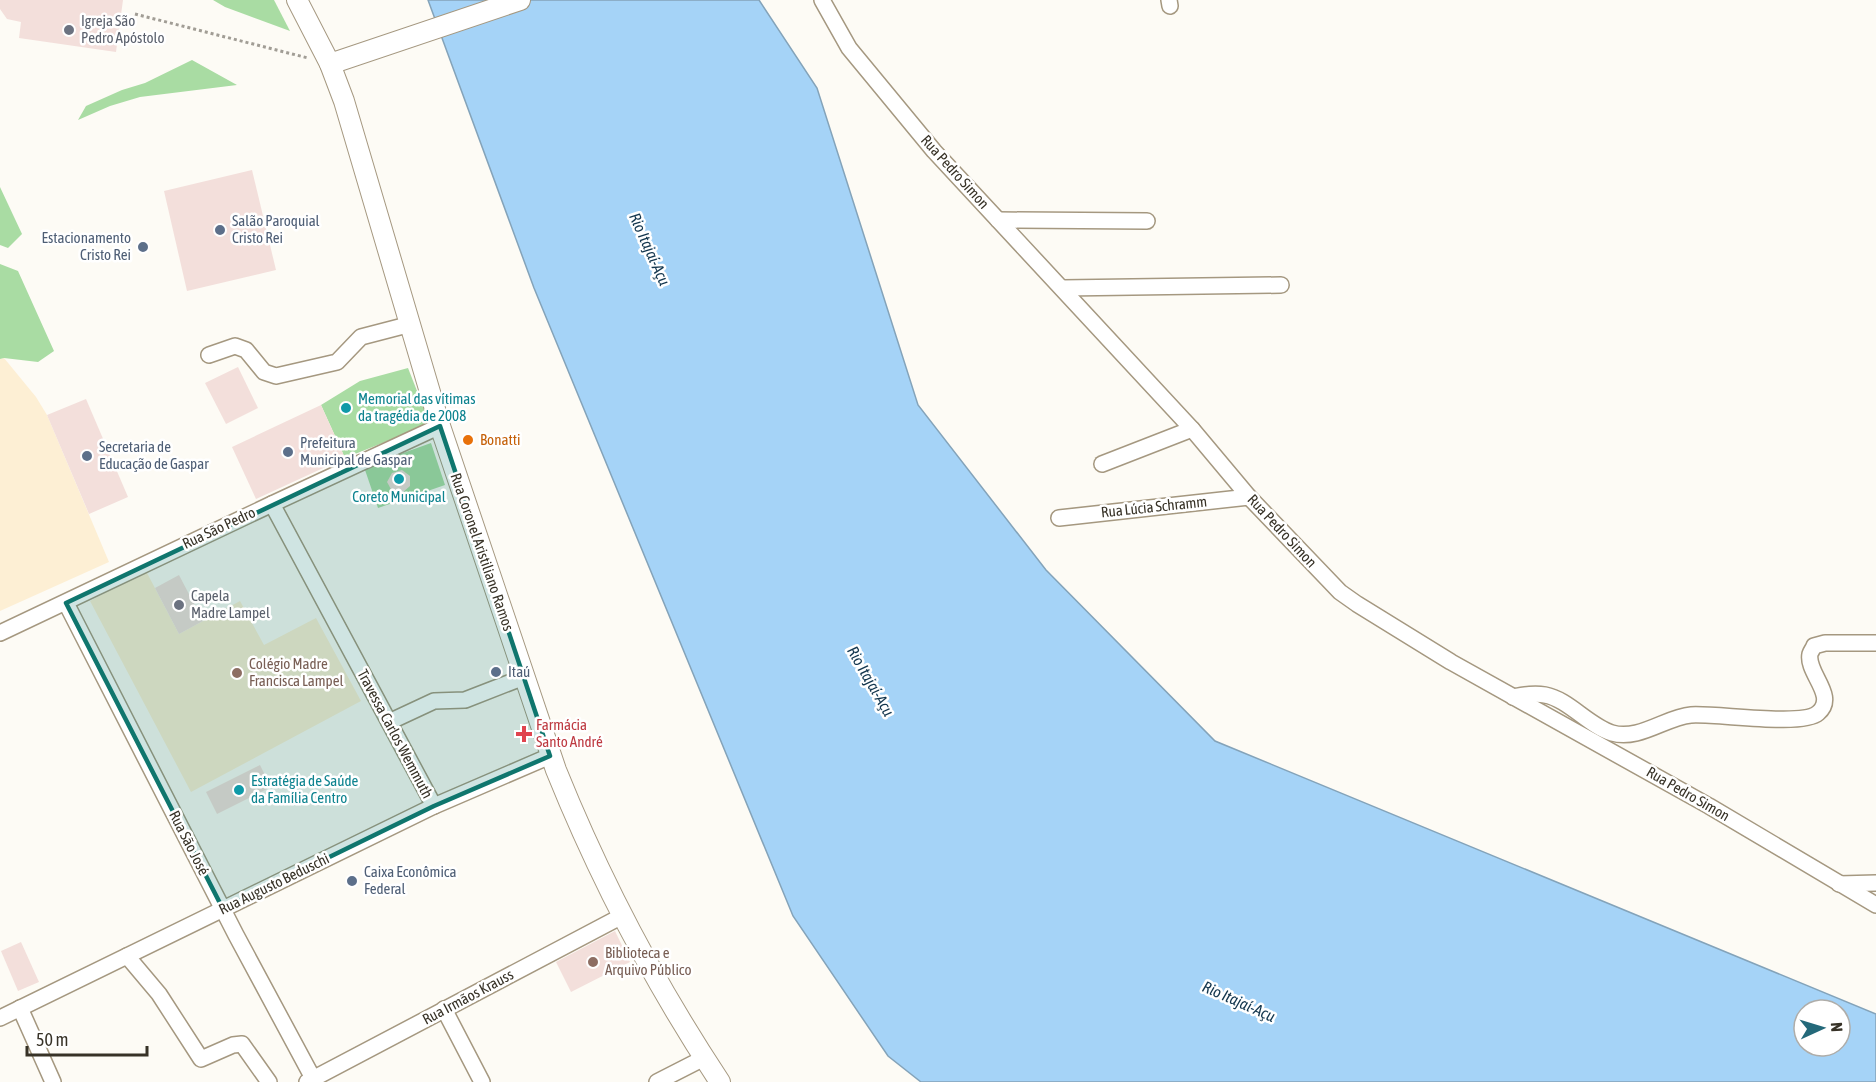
<svg xmlns="http://www.w3.org/2000/svg" width="1876" height="1082" font-family="'Asap Condensed',sans-serif">
	<style>
		.built { fill: #fdefd4 }
		.green { fill: #a9dca3 }
		.water { fill: #a5d3f7; stroke: #84a3b9; stroke-width: 1.5; fill-rule: evenodd }
		.building { fill: #f3dfdb }
		.lines { fill: none; stroke-linecap: round; stroke-linejoin: round }
		.minor-casing { stroke: #a59880; stroke-width: 18 }
		.major-casing { stroke: #a59880; stroke-width: 22 }
		.path { stroke: #a19d95; stroke-width: 3; stroke-dasharray: 3 3; stroke-linecap: butt }
		.minor { stroke: #fff; stroke-width: 15 }
		.major { stroke: #fff; stroke-width: 20 }
		.marked { fill: #0f766e; fill-opacity: 0.2; stroke: #0f766e; stroke-width: 4.5; stroke-linejoin: round }
		.worship-dot { fill: #6b7280; stroke: #fff; stroke-width: 2 }
		.service-dot { fill: #5c6f8a; stroke: #fff; stroke-width: 2 }
		.culture-dot { fill: #0f9aa8; stroke: #fff; stroke-width: 2 }
		.food-dot { fill: #e8710a; stroke: #fff; stroke-width: 2 }
		.education-dot { fill: #8d6e63; stroke: #fff; stroke-width: 2 }
		.health-dot { fill: #e0444e; stroke: #fff; stroke-width: 2 }
		.labels { text-anchor: middle; stroke-width: 5; stroke-linejoin: round; paint-order: stroke }
		.worship-label { font-size: 15px; fill: #5b616d; stroke: #fff; text-anchor: start }
		.street-label { font-size: 15px; fill: #373227; stroke: #fff }
		.service-label { font-size: 15px; fill: #4e5e75; stroke: #fff; text-anchor: start }
		.culture-label { font-size: 15px; fill: #0d838f; stroke: #fff; text-anchor: start }
		.food-label { font-size: 15px; fill: #c56008; stroke: #fff; text-anchor: start }
		.education-label { font-size: 15px; fill: #785e54; stroke: #fff; text-anchor: start }
		.health-label { font-size: 15px; fill: #be3a42; stroke: #fff; text-anchor: start }
		.water-label { font-size: 16px; font-style: italic; fill: #13364e; stroke: #fff }
	</style>
	<rect width="100%" height="100%" fill="#fdfbf5"/>
	<g class="built">
		<path d="M4,358L36,397L47,415L109,562L0,611V359Z"/>
		<path d="M146,571L179,634L240,601L264,645L316,618L361,701L191,792L90,601Z"/>
	</g>
	<g class="green">
		<path d="M213,0H274L290,31L225,7Z"/>
		<path d="M192,60L237,85L140,97L110,106L78,120L86,106L122,90L145,83Z"/>
		<path d="M0,187L22,234L8,248L0,245Z"/>
		<path d="M0,264L18,271L54,351L38,362L4,358L0,359Z"/>
		<path d="M408,368L430,424L345,458L321,405L360,381Z"/>
		<path d="M431,443L445,485L378,508L364,467Z"/>
	</g>
	<path class="water" d="M428,0H759L817,88L918,405L1046,570L1215,741L1876,1014V1082H921L888,1056L793,916L534,288ZM1804,1010H1840V1046H1804Z"/>
	<g class="building">
		<path d="M0,0H123L116,52L19,38L21,22L7,19L0,9Z"/>
		<path d="M252,170L276,270L187,291L164,191Z"/>
		<path d="M238,367L258,408L226,424L205,383Z"/>
		<path d="M86,399L128,497L89,514L47,415Z"/>
		<path d="M321,405L345,458L256,499L232,447Z"/>
		<path d="M402,470L410,476V486L402,493L392,491L387,482L392,473Z"/>
		<path d="M179,575L203,621L179,634L155,588Z"/>
		<path d="M260,765L271,787L217,814L206,792Z"/>
		<path d="M615,931L630,962L571,992L556,962Z"/>
		<path d="M21,942L39,982L18,991L1,951Z"/>
	</g>
	<g class="lines">
		<defs>
			<g id="minor">
				<path d="M822,0L849,48L934,151L1192,429L1249,497L1340,592L1357,604L1451,662L1709,806L1876,905"/>
				<path d="M1169,0L1170,6"/>
				<path d="M998,220L1147,221"/>
				<path d="M1063,288L1281,285"/>
				<path d="M209,355L235,346L246,350L264,372L276,376L337,362L361,337L411,324"/>
				<path d="M1102,464L1192,429"/>
				<path d="M272,504L434,806"/>
				<path d="M1059,518L1249,497"/>
				<path d="M66,603L236,935L315,1082"/>
				<path d="M0,633L272,504L440,426"/>
				<path d="M1513,697C1524,695 1534,693 1545,695C1568,699 1589,726 1612,733C1639,741 1666,717 1691,715C1716,713 1802,727 1818,713C1838,696 1806,673 1810,654C1811,651 1813,649 1814,646L1825,643H1876"/>
				<path d="M389,722L434,701L465,700L524,677"/>
				<path d="M1839,884L1876,883"/>
				<path d="M127,956L159,994L201,1059L233,1045L242,1044L269,1082"/>
				<path d="M20,1008L53,1082"/>
				<path d="M444,1009L482,1082"/>
				<path d="M0,1018L434,806L550,756"/>
				<path d="M307,1082L622,916"/>
				<path d="M657,1082L704,1058"/>
			</g>
			<g id="major">
				<path d="M297,0L330,64L344,101L440,426L556,770C600,879 655,984 720,1082"/>
				<path d="M330,64L520,0"/>
			</g>
		</defs>
		<use href="#minor" class="minor-casing"/>
		<use href="#major" class="major-casing"/>
		<path class="path" d="M135,14L308,58"/>
		<use href="#minor" class="minor"/>
		<use href="#major" class="major"/>
	</g>
	<path class="marked" d="M440,426L550,756L434,806L223,909L66,603Z"/>
	<g class="worship-dot">
		<circle cx="69" cy="30" r="6"/>
		<circle cx="179" cy="605" r="6"/>
	</g>
	<g class="service-dot">
		<circle cx="220" cy="230" r="6"/>
		<circle cx="143" cy="247" r="6"/>
		<circle cx="288" cy="452" r="6"/>
		<circle cx="87" cy="456" r="6"/>
		<circle cx="496" cy="672" r="6"/>
		<circle cx="352" cy="881" r="6"/>
	</g>
	<g class="culture-dot">
		<circle cx="346" cy="408" r="6"/>
		<circle cx="399" cy="479" r="6"/>
		<circle cx="239" cy="790" r="6"/>
	</g>
	<circle class="food-dot" cx="468" cy="440" r="6"/>
	<g class="education-dot">
		<circle cx="237" cy="673" r="6"/>
		<circle cx="593" cy="962" r="6"/>
	</g>
	<path class="health-dot" d="M521 725h6v6h6v6h-6v6h-6v-6h-6v-6h6z"/>
	<g class="labels">
		<g class="worship-label">
			<text x="81" y="26">Igreja São<tspan x="81" dy="17">Pedro Apóstolo</tspan></text>
			<text x="191" y="601">Capela<tspan x="191" dy="17">Madre Lampel</tspan></text>
		</g>
		<g class="street-label">
			<text transform="translate(955 172) rotate(48)" y="5">Rua Pedro Simon</text>
			<text transform="translate(1154 507) rotate(-6)" y="5">Rua Lúcia Schramm</text>
			<text transform="translate(219 528) rotate(-25)" y="5">Rua São Pedro</text>
			<text transform="translate(1282 531) rotate(47)" y="5">Rua Pedro Simon</text>
			<text transform="translate(482 552) rotate(71)" y="5">Rua Coronel Aristiliano Ramos</text>
			<text transform="translate(395 734) rotate(62)" y="5">Travessa Carlos Wemmuth</text>
			<text transform="translate(1688 794) rotate(30)" y="5">Rua Pedro Simon</text>
			<text transform="translate(189 843) rotate(63)" y="5">Rua São José</text>
			<text transform="translate(274 884) rotate(-26)" y="5">Rua Augusto Beduschi</text>
			<text transform="translate(468 997) rotate(-28)" y="5">Rua Irmãos Krauss</text>
		</g>
		<g class="service-label">
			<text x="232" y="226">Salão Paroquial<tspan x="232" dy="17">Cristo Rei</tspan></text>
			<text x="131" y="243" text-anchor="end">Estacionamento<tspan x="131" dy="17">Cristo Rei</tspan></text>
			<text x="300" y="448">Prefeitura<tspan x="300" dy="17">Municipal de Gaspar</tspan></text>
			<text x="99" y="452">Secretaria de<tspan x="99" dy="17">Educação de Gaspar</tspan></text>
			<text x="508" y="677">Itaú</text>
			<text x="364" y="877">Caixa Econômica<tspan x="364" dy="17">Federal</tspan></text>
		</g>
		<g class="culture-label">
			<text x="358" y="404">Memorial das vítimas<tspan x="358" dy="17">da tragédia de 2008</tspan></text>
			<text x="399" y="502" text-anchor="middle">Coreto Municipal</text>
			<text x="251" y="786">Estratégia de Saúde<tspan x="251" dy="17">da Família Centro</tspan></text>
		</g>
		<g class="food-label">
			<text x="480" y="445">Bonatti</text>
		</g>
		<g class="education-label">
			<text x="249" y="669">Colégio Madre<tspan x="249" dy="17">Francisca Lampel</tspan></text>
			<text x="605" y="958">Biblioteca e<tspan x="605" dy="17">Arquivo Público</tspan></text>
		</g>
		<g class="health-label">
			<text x="536" y="730">Farmácia<tspan x="536" dy="17">Santo André</tspan></text>
		</g>
		<g class="water-label">
			<text transform="translate(650 249) rotate(66)" y="6">Rio Itajaí-Açu</text>
			<text transform="translate(871 681) rotate(60)" y="6">Rio Itajaí-Açu</text>
			<text transform="translate(1239 1001) rotate(24)" y="6">Rio Itajaí-Açu</text>
		</g>
	</g>
	<g transform="translate(1822 1028) rotate(86)"><circle r="28" fill="#ffffff" stroke="#afada9" stroke-width="1.5"/>
	<path d="M0-4.5L10 22L0 15L-10 22Z" fill="#24697a"/>
	<text y="-9" font-size="16" font-weight="bold" text-anchor="middle" fill="#373227">N</text>
	</g>
	<path d="M27 1046v9h120v-9" fill="none" stroke="#373227" stroke-width="3"/>
	<text x="36" y="1046" font-size="18" fill="#373227" stroke="#ffffff" stroke-width="4.5" paint-order="stroke">50 m</text>
</svg>
